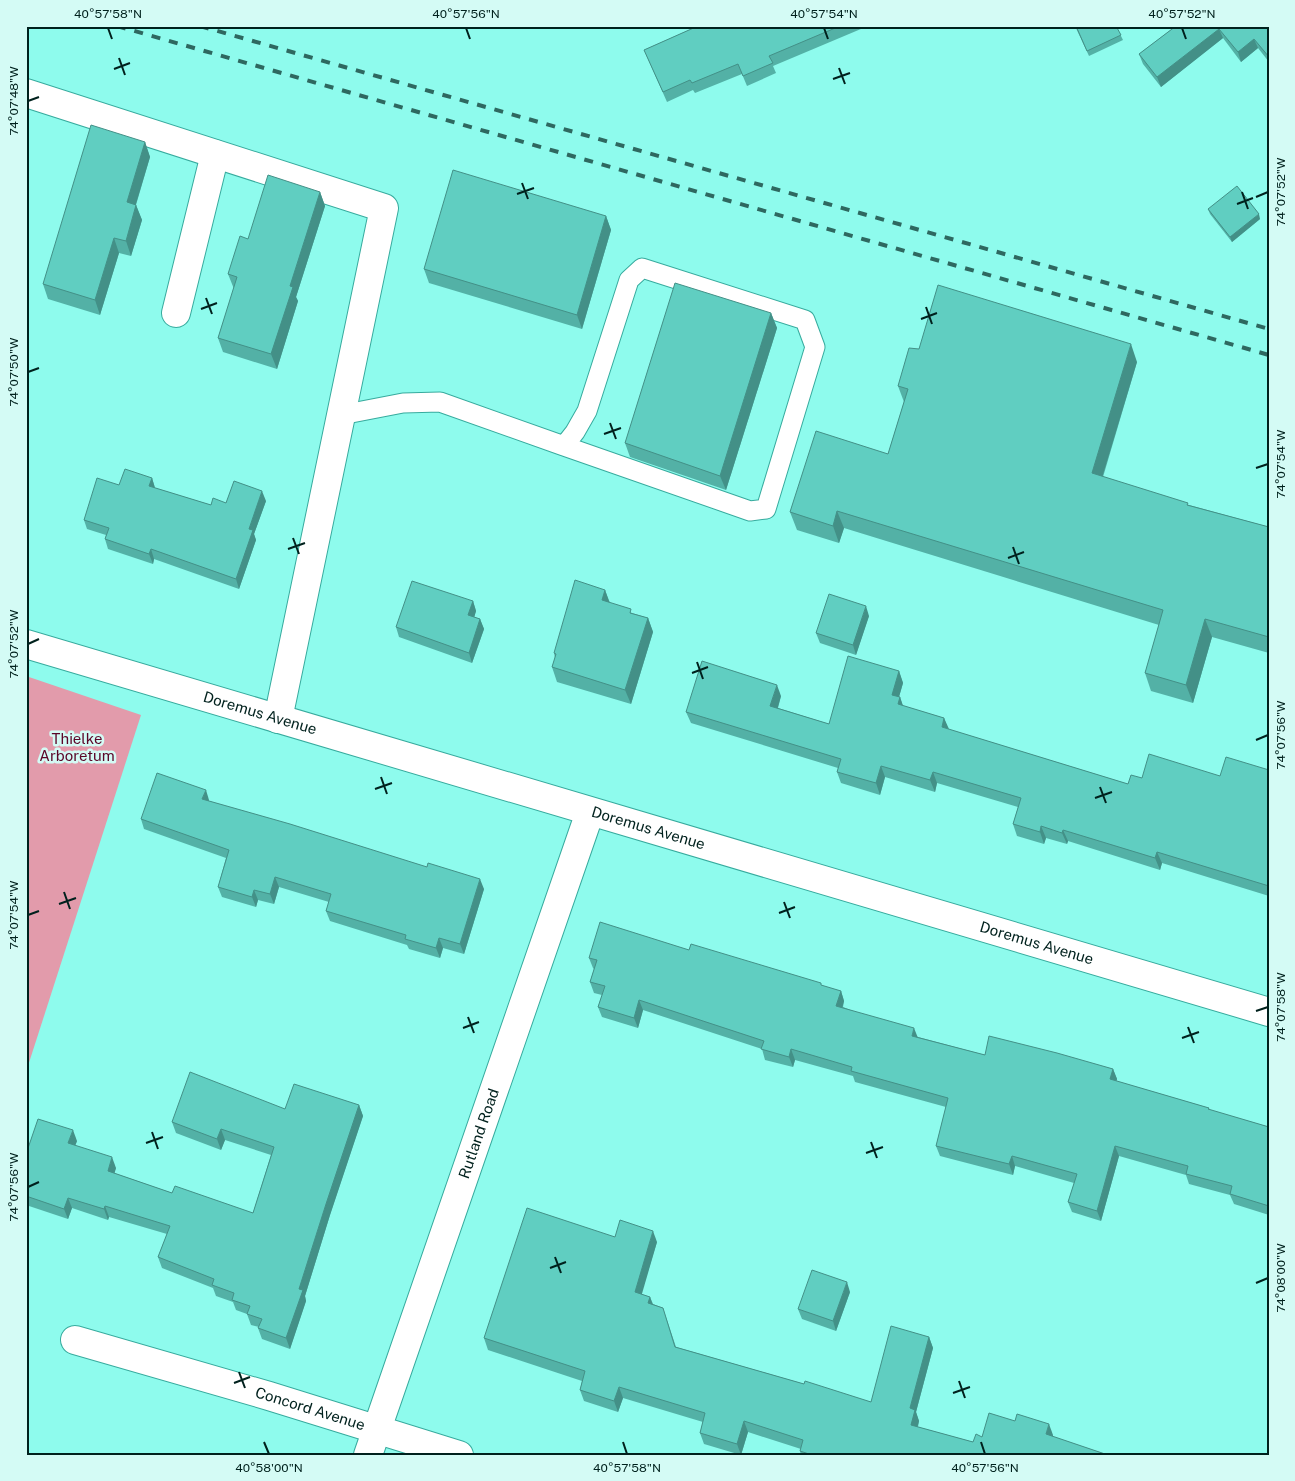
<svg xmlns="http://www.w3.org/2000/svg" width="1295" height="1481" font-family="'Public Sans',sans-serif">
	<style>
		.forest { fill: #e29bab }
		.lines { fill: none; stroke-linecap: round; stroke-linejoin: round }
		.service-casing { stroke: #37ab9e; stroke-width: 21 }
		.minor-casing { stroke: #37ab9e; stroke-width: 30 }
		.service { stroke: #fff; stroke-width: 19 }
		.minor { stroke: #fff; stroke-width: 28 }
		.rail { stroke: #2e6860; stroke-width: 4; stroke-dasharray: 9 9; stroke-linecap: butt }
		.wall { fill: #53b1a6 }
		.shaded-wall { fill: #439087 }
		.building { fill: #60cec1; stroke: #439087 }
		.ticks { fill: none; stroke: #00211d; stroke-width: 2 }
		.labels { text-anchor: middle; stroke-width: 5; stroke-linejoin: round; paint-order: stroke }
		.street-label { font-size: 15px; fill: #00211d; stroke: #d4fbf5 }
		.park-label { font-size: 15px; fill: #5b0628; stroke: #d4fbf5 }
		.neatline { fill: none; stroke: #00211d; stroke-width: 2 }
		.ticks-label { font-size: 12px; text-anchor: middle; fill: #00211d }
	</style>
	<rect width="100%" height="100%" fill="#8efbed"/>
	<path class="forest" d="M26,676L141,715L26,1072Z"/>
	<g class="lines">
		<defs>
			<path id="service" d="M341,415L403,403L440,402L564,446L575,432L587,411L629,280L642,268L805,320L815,347L766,509L750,511L564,446"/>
			<g id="minor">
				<path d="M26,93L384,208L278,719"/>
				<path d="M176,313L215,154"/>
				<path id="s1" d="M26,644L1269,1012"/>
				<path id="s2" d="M75,1340L269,1396L459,1455"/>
				<path id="s3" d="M368,1455L590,812"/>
			</g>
		</defs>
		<use href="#service" class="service-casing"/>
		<use href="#minor" class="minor-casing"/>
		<use href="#service" class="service"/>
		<use href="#minor" class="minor"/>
		<g class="rail">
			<path d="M117,26L1269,355"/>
			<path d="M200,26L1269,329"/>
		</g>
	</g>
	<g class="wall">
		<path d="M698,26H868L773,66L776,73L747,86L742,74L695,93L693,90L667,102L644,50Z"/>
		<path d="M1075,26H1116L1123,40L1089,56Z"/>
		<path d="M1176,26H1269V62L1258,48L1241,62L1223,38L1161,87L1143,64L1139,54Z"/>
		<path d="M145,142L150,157L136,205L142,220L131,256L119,253L100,315L48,299L43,284Z"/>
		<path d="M320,192L325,206L296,297L298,301L277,369L223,352L218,338L234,289L228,274L248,239Z"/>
		<path d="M1208,209L1260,219L1232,242L1210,214Z"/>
		<path d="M606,216L611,230L582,329L429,283L424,269Z"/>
		<path d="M771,313L777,328L726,490L630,457L625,443Z"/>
		<path d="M1137,362L1103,477L1189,505L1269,527V653L1212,637L1193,703L1151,691L1145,673L1159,625L844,528L839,543L797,530L790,512L888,454L904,402L898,386Z"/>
		<path d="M152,478L155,488L211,505L226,503L266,501L254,534L256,540L239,589L154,559L153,564L108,549L105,539L106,535L87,529L84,520L119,485Z"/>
		<path d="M605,590L610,603L632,613L648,618L653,632L631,704L557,682L552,667L555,658L554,653Z"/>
		<path d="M473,601L476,611L474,617L480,619L484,629L472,663L399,637L396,627Z"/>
		<path d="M869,616L856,655L820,643L816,633Z"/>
		<path d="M899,671L903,683L899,697H900L903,706L944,718L948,729L1128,784L1142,778L1220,776L1269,770V896L1162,863L1160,870L1068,841L1067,844L1046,838L1044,844L1017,836L1013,824L1018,807L937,783L935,792L885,777L880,795L841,783L837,772L838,768L691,723L686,712L781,696L778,708L829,724Z"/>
		<path d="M209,800V801L484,889L464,954L443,948L440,958L409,949L407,945L330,921L326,911L329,902L279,887L274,904L258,900L256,907L222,897L218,887L226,858L144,829L141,819Z"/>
		<path d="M689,950L841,991L844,1001L843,1007L918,1037L985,1055L1113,1069L1117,1079L1116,1081L1209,1108L1210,1110L1269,1127V1215L1234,1204L1230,1195L1189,1184L1186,1175L1119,1156L1101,1221L1072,1212L1068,1202L1074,1183L1015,1166L1013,1175L940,1156L936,1146L946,1107L855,1082L853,1076L795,1060L793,1067L765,1060L762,1049L643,1010L638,1028L602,1017L598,1007L602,995L594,993L590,982L594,969L593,968L589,958Z"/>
		<path d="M359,1105L363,1116L330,1215L305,1296L306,1301L290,1349L262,1339L258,1328L259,1327L251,1325L247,1314L236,1310L233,1302L216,1296L213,1288L162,1268L158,1257L167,1234L109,1217L108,1220L72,1208L68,1219L26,1205V1154L77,1141L75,1145L116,1168L114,1173L172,1193L253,1213L271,1155L225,1140L221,1150L176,1133L172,1122L285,1109Z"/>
		<path d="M615,1237L657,1242L641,1294L650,1297L653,1304L663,1308L676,1347L804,1384L871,1402L929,1337L933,1348L916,1412L919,1421L918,1427L973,1442L982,1437L1053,1435V1437L1108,1455H801L800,1451L801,1449L748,1432L741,1455L704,1444L700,1433L703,1422L623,1398L618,1412L584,1401L580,1390L582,1381L488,1350L484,1338Z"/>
		<path d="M850,1292L836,1331L802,1319L798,1309Z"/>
	</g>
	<g class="shaded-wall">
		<path d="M1219,29L1223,38L1161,87L1157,77Z"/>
		<path d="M1254,39L1258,48L1241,62L1238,52Z"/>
		<path d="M145,142L150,157L132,217L127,202Z"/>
		<path d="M320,192L325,206L296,297L298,301L277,369L271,354L290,286Z"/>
		<path d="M136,205L142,220L131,256L126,241Z"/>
		<path d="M1259,214L1260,219L1232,242L1230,237Z"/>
		<path d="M606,216L611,230L582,329L577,315Z"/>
		<path d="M114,238L119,253L100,315L95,300Z"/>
		<path d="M771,313L777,328L726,490L720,476Z"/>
		<path d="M1131,344L1137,362L1098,491L1092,473Z"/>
		<path d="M152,478L155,488L149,486Z"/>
		<path d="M262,491L266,501L254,534L256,540L239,589L236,579L249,529Z"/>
		<path d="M837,511L844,528L839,543L833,526Z"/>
		<path d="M151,549L154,559L153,564L149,554Z"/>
		<path d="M605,590L610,604L602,600Z"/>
		<path d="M473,601L476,611L472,625L468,615Z"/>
		<path d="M866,606L869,616L856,655L853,645Z"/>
		<path d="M648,618L653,632L631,704L625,690Z"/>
		<path d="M480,619L484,629L472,663L469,653Z"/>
		<path d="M1205,619L1212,637L1193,703L1186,685Z"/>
		<path d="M899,671L903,683L896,707L892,695Z"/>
		<path d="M777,685L781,696L775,717L770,706Z"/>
		<path d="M900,697L904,709L898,704Z"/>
		<path d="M944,718L949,729L942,727Z"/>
		<path d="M881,766L885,777L880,795L876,783Z"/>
		<path d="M933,772L937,783L935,792L930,780Z"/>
		<path d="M206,790L209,800L206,809L202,799Z"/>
		<path d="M1041,826L1046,838L1044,844L1040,832Z"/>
		<path d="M1063,830L1068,841L1067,844L1062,833Z"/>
		<path d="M1157,852L1162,863L1160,870L1155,858Z"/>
		<path d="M275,877L279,887L274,904L270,894Z"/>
		<path d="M480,879L484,889L464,954L460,944Z"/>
		<path d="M254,890L258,900L256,907L252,897Z"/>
		<path d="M439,938L443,948L440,958L436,948Z"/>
		<path d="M841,991L844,1001L840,1016L836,1006Z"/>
		<path d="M639,1000L643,1010L638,1028L634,1018Z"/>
		<path d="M914,1028L918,1038L912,1036Z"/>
		<path d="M791,1049L795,1060L793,1067L789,1057Z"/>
		<path d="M1113,1069L1117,1079L1114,1090L1110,1079Z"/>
		<path d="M359,1105L363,1116L330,1215L305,1296L306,1301L290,1349L286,1338L299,1289L326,1204Z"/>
		<path d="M221,1129L225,1140L221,1150L217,1139Z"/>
		<path d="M73,1130L77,1141L72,1154L68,1143Z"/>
		<path d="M1115,1146L1119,1156L1101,1221L1097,1211Z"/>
		<path d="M1012,1156L1015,1166L1013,1175L1009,1164Z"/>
		<path d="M112,1157L116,1168L112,1182L108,1171Z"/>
		<path d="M68,1198L72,1208L68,1219L64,1209Z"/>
		<path d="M105,1206L109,1217L108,1220L104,1209Z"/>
		<path d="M653,1231L657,1242L639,1304L635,1292Z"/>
		<path d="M847,1282L850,1292L836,1331L833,1321Z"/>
		<path d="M650,1297L654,1308L648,1303Z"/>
		<path d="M929,1337L933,1348L916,1412L919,1421L915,1436L911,1425L910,1408Z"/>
		<path d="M619,1387L623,1398L618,1412L614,1401Z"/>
		<path d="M744,1421L748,1432L741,1455L737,1444Z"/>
		<path d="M1049,1424L1053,1435L1050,1446L1046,1434Z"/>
	</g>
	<g class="building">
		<path d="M698,26H840L769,56L773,63L743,76L738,64L692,83L690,80L663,92L644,50Z"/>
		<path d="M1076,26H1116L1121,35L1087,51Z"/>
		<path d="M1176,26H1269V57L1254,39L1238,52L1219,29L1157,77L1139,54Z"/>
		<path d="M91,125L145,142L127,202L136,205L126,241L114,238L95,300L43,284Z"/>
		<path d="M453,170L606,216L577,315L424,269Z"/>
		<path d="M268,175L320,192L290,286L293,287L271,354L218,338L237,277L228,274L240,236L248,239Z"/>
		<path d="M1237,186L1259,214L1230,237L1208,209Z"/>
		<path d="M675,283L771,313L720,476L625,443Z"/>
		<path d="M938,285L1131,344L1092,473L1188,503L1187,505L1269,527V637L1205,619L1186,685L1145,673L1163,610L837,511L833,526L790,512L816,431L888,454L908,389L898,386L909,348L919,349Z"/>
		<path d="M125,469L152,478L149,486L211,505L213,498L226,503L234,481L262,491L249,529L253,530L236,579L151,549L149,554L105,539L109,528L84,520L97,478L119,485Z"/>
		<path d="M575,580L605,590L602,600L631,609L630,613L648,618L625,690L552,667L556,654L554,653Z"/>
		<path d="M412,581L473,601L468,615L480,619L469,653L396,627Z"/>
		<path d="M829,594L866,606L853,645L816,633Z"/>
		<path d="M848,656L899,671L892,695L900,697L898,704L944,718L942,727L1128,784L1131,775L1142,778L1149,754L1220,776L1226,757L1269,770V834L1268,837L1269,838V886L1157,852L1155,858L1063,830L1062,833L1041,826L1040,832L1013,824L1021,798L933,772L930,780L881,766L876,783L837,772L841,759L686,712L702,661L777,685L770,706L829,724Z"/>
		<path d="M157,773L206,790L202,799L290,824L427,867L428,863L480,879L460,944L439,938L436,948L405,939L406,935L326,911L331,894L275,877L270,894L254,890L252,897L218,887L229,850L141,819Z"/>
		<path d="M600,922L689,950L691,944L821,983V985L841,991L836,1006L914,1028L912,1036L985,1055L989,1036L1057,1053L1113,1069L1110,1079L1209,1108L1208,1109L1269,1127V1206L1230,1194L1232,1186L1186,1174L1188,1166L1115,1146L1097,1211L1068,1202L1077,1174L1012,1156L1009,1164L936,1146L948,1098L851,1071L852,1067L791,1049L789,1057L761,1049L764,1041L639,1000L634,1018L598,1007L605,986L590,982L597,960L589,958Z"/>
		<path d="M190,1072L285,1109L294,1084L359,1105L326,1204L299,1289L303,1290L286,1338L258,1328L262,1319L247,1314L250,1306L232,1300L234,1293L212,1285L214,1279L158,1257L170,1226L105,1206L104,1209L68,1198L64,1209L26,1196V1154L38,1119L73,1130L68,1143L112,1157L108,1171L172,1193L175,1186L253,1213L274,1147L221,1129L217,1139L172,1122Z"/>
		<path d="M527,1208L615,1237L620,1220L653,1231L635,1292L650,1297L648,1303L663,1308L675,1347L804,1384L805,1381L871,1402L891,1326L929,1337L910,1408L915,1410L911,1425L973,1442L976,1434L982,1437L989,1413L1015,1421L1017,1414L1049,1424L1046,1434L1108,1455H812L800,1451L803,1440L744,1421L737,1444L700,1433L705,1413L619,1387L614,1401L580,1390L585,1371L484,1338Z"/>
		<path d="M812,1270L847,1282L833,1321L798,1309Z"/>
	</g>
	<path class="ticks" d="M108,28L112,39M466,28L470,39M824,28L828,39M1182,28L1186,39M119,58L125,75M839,68L845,84M114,69L130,63M833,79L850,73M28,101L39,97M522,183L528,199M1242,192L1248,209M517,194L534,188M1256,197L1268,192M1237,204L1253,198M206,298L212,314M926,307L932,324M201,309L217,303M921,319L937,313M28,372L39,368M610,423L616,439M604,434L621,428M1256,468L1268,464M293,538L299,554M1013,547L1019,564M288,549L305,543M1008,558L1024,552M28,644L39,639M697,662L703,679M692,673L708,667M1256,740L1268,735M381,777L387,794M1100,787L1106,803M375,789L392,783M1095,798L1112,792M64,892L70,909M784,902L790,918M59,904L76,898M779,913L795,907M28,915L39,911M1256,1011L1268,1007M468,1017L474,1033M1188,1027L1194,1043M463,1028L479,1022M1182,1038L1199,1032M152,1132L158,1149M871,1142L877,1158M146,1143L163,1137M866,1153L883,1147M28,1187L39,1182M555,1257L561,1273M550,1268L566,1262M1256,1283L1268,1278M239,1372L245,1388M959,1381L965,1398M234,1383L250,1377M953,1393L970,1387M264,1442L269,1454M623,1442L627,1454M981,1442L985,1454"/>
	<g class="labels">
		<g class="street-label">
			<text dy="5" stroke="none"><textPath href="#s1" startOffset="244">Doremus Avenue</textPath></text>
			<text dy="5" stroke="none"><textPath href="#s1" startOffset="649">Doremus Avenue</textPath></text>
			<text dy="5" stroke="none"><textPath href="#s1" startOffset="1054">Doremus Avenue</textPath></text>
			<text dy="5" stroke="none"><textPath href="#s3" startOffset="340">Rutland Road</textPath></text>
			<text dy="5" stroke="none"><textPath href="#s2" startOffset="245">Concord Avenue</textPath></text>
		</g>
		<g class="park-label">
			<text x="77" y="744">Thielke<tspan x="77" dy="17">Arboretum</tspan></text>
		</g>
	</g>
	<rect width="1295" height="1481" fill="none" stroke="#d4fbf5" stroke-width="55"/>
	<rect x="28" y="28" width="1240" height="1426" class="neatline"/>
	<g class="ticks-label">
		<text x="108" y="18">40°57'58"N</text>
		<text x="466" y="18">40°57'56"N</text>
		<text x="824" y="18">40°57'54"N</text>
		<text x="1182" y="18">40°57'52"N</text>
		<text transform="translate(14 101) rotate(-90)" y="4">74°07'48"W</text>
		<text transform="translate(1281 192) rotate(-90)" y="4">74°07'52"W</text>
		<text transform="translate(14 372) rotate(-90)" y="4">74°07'50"W</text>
		<text transform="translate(1281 464) rotate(-90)" y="4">74°07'54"W</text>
		<text transform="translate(14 644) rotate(-90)" y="4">74°07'52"W</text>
		<text transform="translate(1281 735) rotate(-90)" y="4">74°07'56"W</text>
		<text transform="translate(14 915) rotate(-90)" y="4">74°07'54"W</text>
		<text transform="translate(1281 1007) rotate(-90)" y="4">74°07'58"W</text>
		<text transform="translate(14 1187) rotate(-90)" y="4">74°07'56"W</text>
		<text transform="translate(1281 1278) rotate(-90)" y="4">74°08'00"W</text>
		<text x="269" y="1472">40°58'00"N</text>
		<text x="627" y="1472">40°57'58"N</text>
		<text x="985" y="1472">40°57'56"N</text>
	</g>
</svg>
